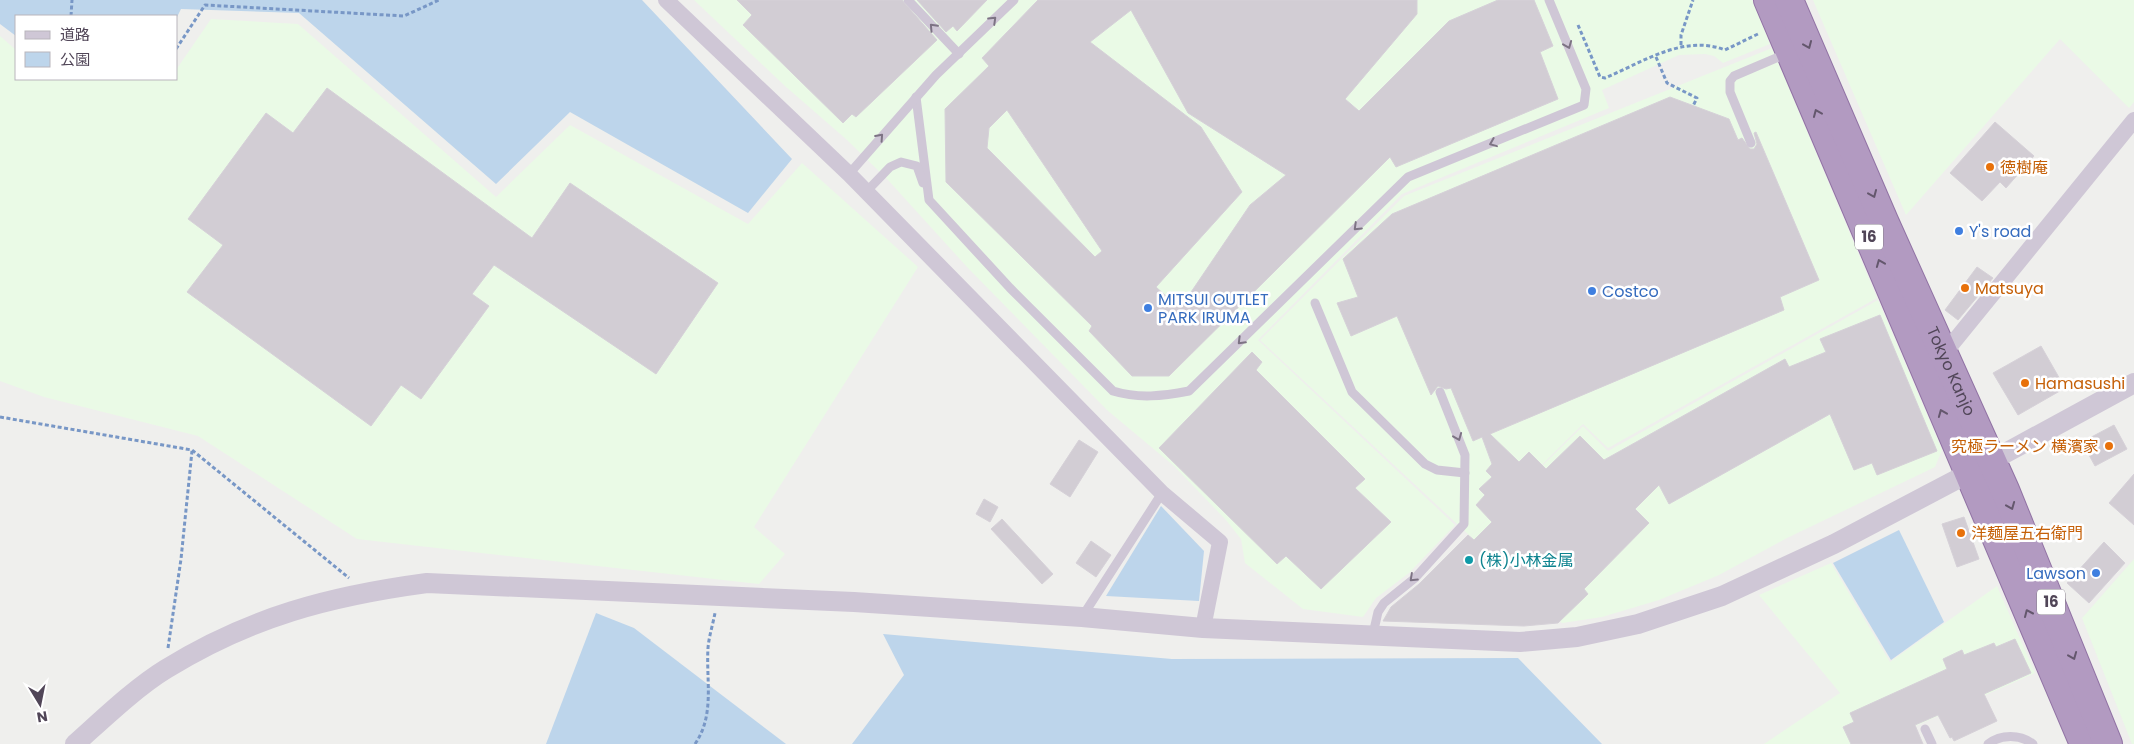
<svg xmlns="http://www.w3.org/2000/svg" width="2134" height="744" font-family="Poppins,'Noto Sans JP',sans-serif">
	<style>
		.commercial { fill: #eafae6 }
		.green { fill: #bdd5eb }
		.building { fill: #d2cdd4; stroke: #d6d1d8; fill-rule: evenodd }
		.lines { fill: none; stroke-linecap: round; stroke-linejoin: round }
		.trunk-casing { stroke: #9173a4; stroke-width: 30 }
		.path { stroke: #7897c6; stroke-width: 3; stroke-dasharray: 4 2.5; stroke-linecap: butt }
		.service { stroke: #cfc7d6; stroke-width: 9 }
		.minor { stroke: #cfc7d6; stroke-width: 16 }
		.tertiary { stroke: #cfc7d6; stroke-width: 20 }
		.trunk { stroke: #b29ac1; stroke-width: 28 }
		.oneway { stroke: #7d7384 }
		.oneway2 { stroke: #64576d }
		.food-dot { fill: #e8710a; stroke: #fff; stroke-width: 2 }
		.shop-dot { fill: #3f7fe0; stroke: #fff; stroke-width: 2 }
		.culture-dot { fill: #0f9aa8; stroke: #fff; stroke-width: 2 }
		.labels { text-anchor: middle; stroke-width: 5; stroke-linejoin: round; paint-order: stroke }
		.shield { fill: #fff; stroke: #857e8a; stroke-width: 1 }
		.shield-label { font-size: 15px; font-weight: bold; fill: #514658 }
		.food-label { font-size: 16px; fill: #c56008; stroke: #fff; text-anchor: start }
		.shop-label { font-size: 16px; fill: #366cbe; stroke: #fff; text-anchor: start }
		.street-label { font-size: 16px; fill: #514658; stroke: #fff }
		.culture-label { font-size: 16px; fill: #0d838f; stroke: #fff; text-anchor: start }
	</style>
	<rect width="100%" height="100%" fill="#efefed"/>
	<g class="commercial">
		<path d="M694,0H1752L1770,44L1723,63L1714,56L1705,54L1679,55L1602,90L1609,108L1402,194L1258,340L1455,525L1409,573L1376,598L1363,617L1303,609L1245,563L1241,539L1226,520L1174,466L1107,410L968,268L888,180L846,139L785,86Z"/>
		<path d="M1813,0H2134V102L2129,108L2060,39L1906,215Z"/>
		<path d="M211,19L298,24L496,197L570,125L748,224L802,163L918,267L754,527L785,554L759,584L357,539L198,436L44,397L0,381V36L16,50V79H176V70Z"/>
		<path d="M1772,48L1877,298L1608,448L1583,424L1470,536L1260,340L1404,196Z"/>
		<path d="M1878,300L1942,450L1935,467L1787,538L1719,575L1659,600L1602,617L1562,623L1470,536L1583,426L1608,451Z"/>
		<path d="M2134,559V744H2132L2082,618Z"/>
		<path d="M1831,563L1890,662L1997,586L2035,673L1875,744H1764L1840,693L1759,595Z"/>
	</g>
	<g class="green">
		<path d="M0,0H642L792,159L748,213L570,112L496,184L299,13L181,9L176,19V16H16V36L0,24Z"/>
		<path d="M1161,506L1204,551L1199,601L1106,596Z"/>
		<path d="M1899,530L1944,622L1891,660L1833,563Z"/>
		<path d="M596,613L634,628L786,744H546Z"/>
		<path d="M883,634L1172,659L1518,658L1602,744H852L904,675Z"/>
	</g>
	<g class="building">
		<path d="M737,0H902L937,40L856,117L852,114L843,123L743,25L752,15Z"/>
		<path d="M917,0H987L957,31L953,26L946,32Z"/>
		<path d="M1038,0H1417V14L1345,99L1359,111L1449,21L1498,0H1534L1553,46L1540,52L1558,99L1396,167L1390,157L1169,376H1132L1089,331L1092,326L946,182L945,109L989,66L982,58ZM1131,10L1188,113L1286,175L1250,205L1187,298L1177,306L1156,287L1242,192L1201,127L1090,42ZM1007,110L1102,251L1095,257L987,148L989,128Z"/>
		<path d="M327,88L532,238L570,183L718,283L656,374L494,265L472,294L489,306L421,399L401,385L371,426L187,292L223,245L188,219L266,113L293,133Z"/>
		<path d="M1670,97L1729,119L1738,140L1742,138L1750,149H1754L1757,144L1754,133L1756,132L1819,280L1780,297L1784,310L1490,434L1519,462L1529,452L1546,469L1580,436L1604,460L1785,359L1789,367L1826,352L1820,339L1880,315L1937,451L1877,475L1872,463L1854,470L1830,414L1669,504L1659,485L1635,509L1649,523L1584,589L1588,594L1558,623L1524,626L1383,621L1391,607L1419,584L1468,535L1474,540L1492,522L1476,505L1485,495L1479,489L1492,477L1486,471L1492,464L1482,437L1473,441L1451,388L1446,389L1438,386L1431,395L1397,316L1351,336L1337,303L1358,297L1343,259L1392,214Z"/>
		<path d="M1995,122L2034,156L2006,188L2000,182L1982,201L1950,173Z"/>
		<path d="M1977,267L1993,278L1958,320L1945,310Z"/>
		<path d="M2041,346L2065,388L2018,415L1993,373Z"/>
		<path d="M1252,352L1262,362L1256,370L1365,479L1355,488L1391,522L1321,589L1286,556L1277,564L1159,448Z"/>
		<path d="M2114,425L2127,449L2095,466L2082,442Z"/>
		<path d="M1079,440L1098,452L1070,497L1050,484Z"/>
		<path d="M2134,474V525L2109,503Z"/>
		<path d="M984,499L998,507L990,522L976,514Z"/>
		<path d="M1964,517L1979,559L1957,567L1942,524Z"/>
		<path d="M1002,519L1053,574L1042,584L991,529Z"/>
		<path d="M1091,541L1111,555L1096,577L1076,563Z"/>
		<path d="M2104,542L2125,563L2089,603L2067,583Z"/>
		<path d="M2015,639L2031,673L1984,694L1997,721L1954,741L1952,737L1950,738L1938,715L1915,725L1923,744H1851L1843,727L1854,722L1850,713L1947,669L1943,659L1962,650L1964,655L1994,643L1996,647Z"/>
	</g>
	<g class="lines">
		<defs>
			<g id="trunk">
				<path d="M1768,0L2084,744"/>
				<path id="s1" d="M1789,0L1884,221L2005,490L2108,744"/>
			</g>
		</defs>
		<use href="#trunk" class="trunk-casing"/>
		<g class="path">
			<path d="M71,16L72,0"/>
			<path d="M1578,25L1600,77L1605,78C1643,62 1684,34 1725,50L1760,33"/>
			<path d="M1681,45V35L1693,0"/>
			<path d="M176,49L205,5L404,16L439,0"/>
			<path d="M1656,57L1667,83L1697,98L1693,106"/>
			<path d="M0,417L192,450L349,578"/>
			<path d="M168,648L181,559L192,451"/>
			<path d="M695,744C715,715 706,681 708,648C709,636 713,624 715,613"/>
		</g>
		<g class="service">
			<path d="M908,0L959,54"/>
			<path d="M916,97L929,200L1010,288L1113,391C1139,399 1163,396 1189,391L1408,177L1584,105L1586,89L1549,0"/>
			<path d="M1751,143L1730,92V81L1734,76L1788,53"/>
			<path d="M849,174L936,75L1014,0"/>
			<path d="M866,192L890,167L901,162L917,166L923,183"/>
			<path d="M1315,303L1352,392L1425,464L1437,470L1465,473"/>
			<path d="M1082,617L1162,493"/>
			<path d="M1373,634L1378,612L1384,603L1415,578L1464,524L1465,455L1440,392"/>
			<path d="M1925,729L1932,744"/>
			<path d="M1988,744C2001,734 2020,734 2033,744"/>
		</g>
		<g class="minor">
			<path d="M666,0L849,174L1162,493L1220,542L1203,628"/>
			<path d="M1943,355L2134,120"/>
		</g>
		<path class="tertiary" d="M75,744C102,720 135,688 166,669C250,617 330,596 427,583L854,602L1082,617L1203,628L1520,642L1577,637L1638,624L1722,596L1834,544L1967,474L2134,383"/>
		<use href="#trunk" class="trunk"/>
	</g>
	<defs><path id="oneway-chevron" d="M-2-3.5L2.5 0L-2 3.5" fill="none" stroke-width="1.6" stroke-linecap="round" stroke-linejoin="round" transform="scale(1.25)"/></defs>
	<g class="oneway">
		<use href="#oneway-chevron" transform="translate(993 20) rotate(-44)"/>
		<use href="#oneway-chevron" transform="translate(933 27) rotate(-133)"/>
		<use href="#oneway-chevron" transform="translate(1568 45) rotate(68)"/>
		<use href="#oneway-chevron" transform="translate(880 137) rotate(-48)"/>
		<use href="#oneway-chevron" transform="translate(1493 143) rotate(158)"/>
		<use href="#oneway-chevron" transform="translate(1357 227) rotate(136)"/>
		<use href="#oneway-chevron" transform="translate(1241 341) rotate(135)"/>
		<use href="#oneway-chevron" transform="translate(1458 437) rotate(68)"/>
		<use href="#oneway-chevron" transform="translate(1413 578) rotate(137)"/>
	</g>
	<g class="oneway2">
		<use href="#oneway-chevron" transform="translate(1808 45) rotate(67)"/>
		<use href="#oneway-chevron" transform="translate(1817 113) rotate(-113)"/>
		<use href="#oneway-chevron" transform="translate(1873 194) rotate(67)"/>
		<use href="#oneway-chevron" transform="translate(1880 263) rotate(-112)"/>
		<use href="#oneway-chevron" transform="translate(1942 413) rotate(-112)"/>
		<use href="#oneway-chevron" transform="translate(2011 506) rotate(68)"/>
		<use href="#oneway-chevron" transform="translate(2028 613) rotate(-114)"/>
		<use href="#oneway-chevron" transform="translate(2073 656) rotate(68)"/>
	</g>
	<g class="food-dot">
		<circle cx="1990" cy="167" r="5"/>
		<circle cx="1965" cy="288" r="5"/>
		<circle cx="2025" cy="383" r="5"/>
		<circle cx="2109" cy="446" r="5"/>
		<circle cx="1961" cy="533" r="5"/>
	</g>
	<g class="shop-dot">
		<circle cx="1959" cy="231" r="5"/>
		<circle cx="1592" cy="291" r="5"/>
		<circle cx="1148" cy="308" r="5"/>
		<circle cx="2096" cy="573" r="5"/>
	</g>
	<circle class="culture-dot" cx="1469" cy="560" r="5"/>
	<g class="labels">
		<g class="shield">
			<rect x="1855" y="224.5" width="28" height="25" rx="4"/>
			<rect x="2037" y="589.5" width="28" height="25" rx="4"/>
		</g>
		<g class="shield-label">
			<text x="1869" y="242">16</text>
			<text x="2051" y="607">16</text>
		</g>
		<g class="food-label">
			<text x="2000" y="173">徳樹庵</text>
			<text x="1975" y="294">Matsuya</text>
			<text x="2035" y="389">Hamasushi</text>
			<text x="2099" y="452" text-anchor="end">究極ラーメン 横濱家</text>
			<text x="1971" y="539">洋麺屋五右衛門</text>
		</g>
		<g class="shop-label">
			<text x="1969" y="237">Y's road</text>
			<text x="1602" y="297">Costco</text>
			<text x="1158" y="305">MITSUI OUTLET<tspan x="1158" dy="18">PARK IRUMA</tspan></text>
			<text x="2086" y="579" text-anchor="end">Lawson</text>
		</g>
		<g class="street-label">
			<text dy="6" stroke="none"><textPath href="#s1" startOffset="405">Tokyo Kanjo</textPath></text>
		</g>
		<g class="culture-label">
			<text x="1479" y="566">(株)小林金属</text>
		</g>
	</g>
	<rect x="15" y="15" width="162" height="65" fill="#ffffff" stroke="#b9b5bc"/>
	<rect x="25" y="31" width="25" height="8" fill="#cfc7d6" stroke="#b9b5bc"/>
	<text x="60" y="40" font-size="15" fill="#514658">道路</text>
	<rect x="25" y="52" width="25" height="15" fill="#bdd5eb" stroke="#b9b5bc"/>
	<text x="60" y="65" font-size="15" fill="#514658">公園</text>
	<g transform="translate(40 704) rotate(170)" stroke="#ffffff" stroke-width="4" paint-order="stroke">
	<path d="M0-4L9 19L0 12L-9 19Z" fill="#514658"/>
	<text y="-8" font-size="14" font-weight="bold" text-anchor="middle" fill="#514658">N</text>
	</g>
</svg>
